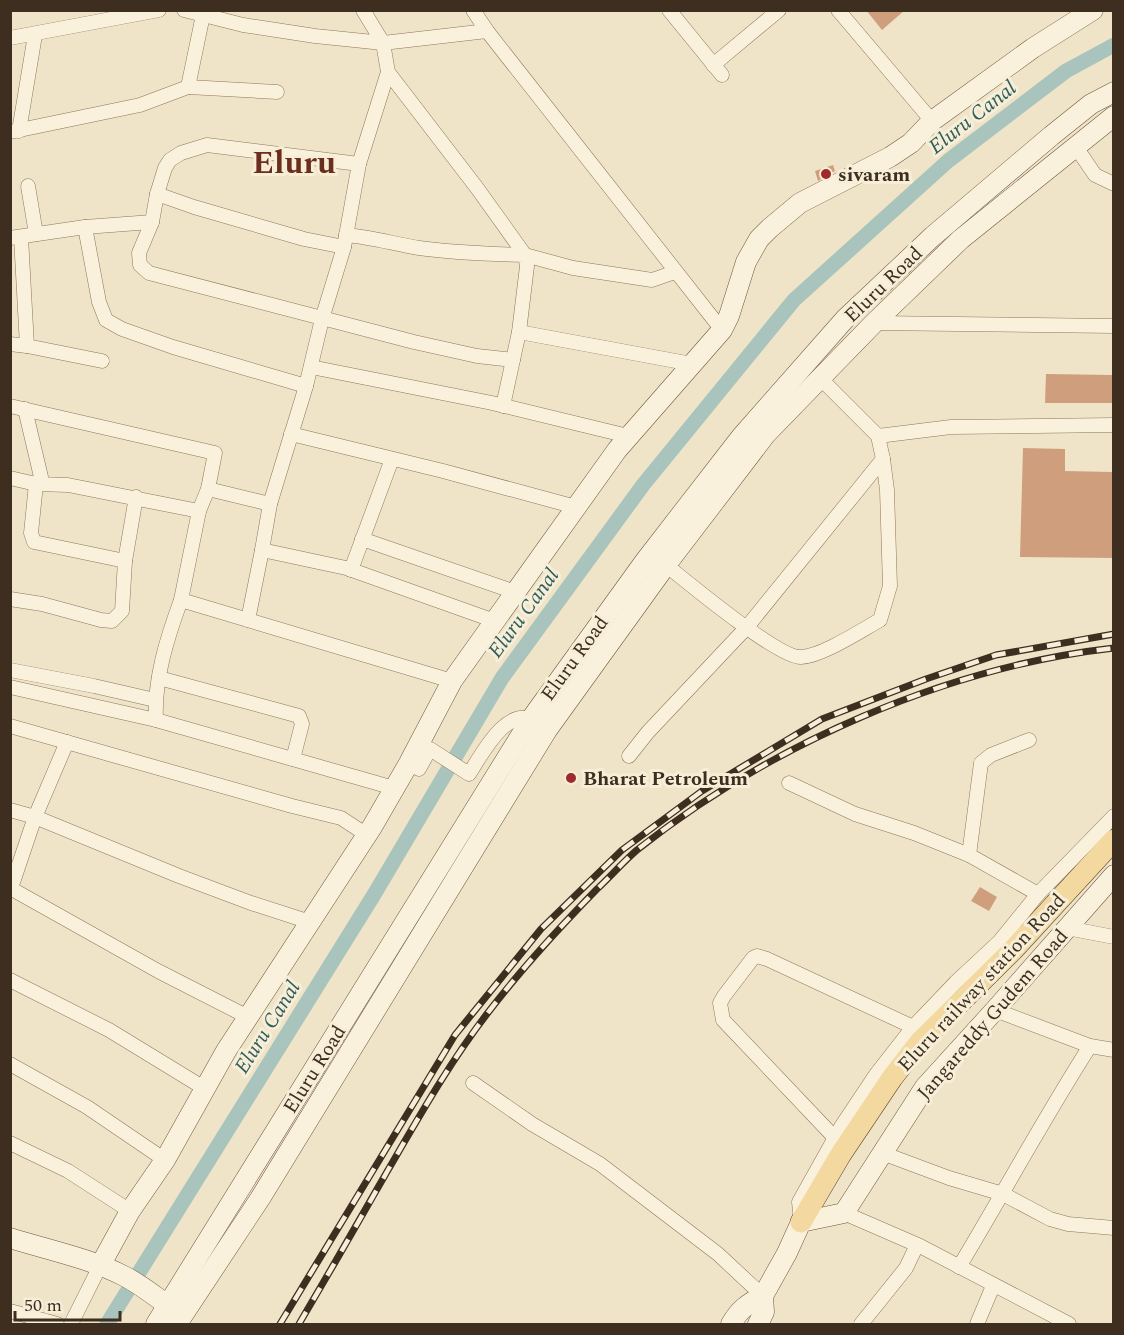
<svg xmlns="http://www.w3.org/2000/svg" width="1124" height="1335" font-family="Spectral,serif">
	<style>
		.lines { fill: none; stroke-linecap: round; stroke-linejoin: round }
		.canal { stroke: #a9c4bc; stroke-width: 15 }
		.building { fill: #cf9f7d }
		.street-casing { stroke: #8d765c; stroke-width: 15 }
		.secondary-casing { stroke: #6f573f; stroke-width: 21 }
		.primary-casing { stroke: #5b4430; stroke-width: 22 }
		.street { stroke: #faf1dc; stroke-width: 14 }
		.secondary { stroke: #faf1dc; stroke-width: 20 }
		.primary { stroke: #f3d9a0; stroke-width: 21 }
		.rail-casing { stroke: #3d2e20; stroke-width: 7 }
		.rail { stroke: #f7eed8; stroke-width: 4.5; stroke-dasharray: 14; stroke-linecap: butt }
		.poi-dot { fill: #9e2a2b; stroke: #f7eed8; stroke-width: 2 }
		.labels { text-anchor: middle; stroke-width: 6; stroke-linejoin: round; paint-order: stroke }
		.poi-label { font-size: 20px; font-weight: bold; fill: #3d2e20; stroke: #f7eed8; text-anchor: start }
		.street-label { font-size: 20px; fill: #3d2e20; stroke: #f7eed8 }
		.water-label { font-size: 21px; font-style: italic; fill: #2f5d5a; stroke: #f7eed8 }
		.town-label { font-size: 32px; font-weight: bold; fill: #6b2e1e; stroke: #f7eed8 }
	</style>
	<rect width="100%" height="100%" fill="#f0e4c8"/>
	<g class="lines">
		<path class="canal" d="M107,1324L375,893L502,678L643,485L794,300L948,161L1066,71L1114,45"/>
	</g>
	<g class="building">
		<path d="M866,10H905L882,30Z"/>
		<path d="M833,165L835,171L818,181L815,171Z"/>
		<path d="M1046,374L1113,375V403H1045Z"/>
		<path d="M1023,448L1065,449V471L1113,472V558L1020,557Z"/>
		<path d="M980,887L997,897L989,911L971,901Z"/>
	</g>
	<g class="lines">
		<defs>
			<g id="street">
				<path d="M184,10L243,25L315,36L383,43L363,10"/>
				<path d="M473,10L487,31"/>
				<path d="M669,10L722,75"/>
				<path d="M838,10L932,121"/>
				<path d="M10,38L159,10"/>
				<path d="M713,65L779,10"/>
				<path d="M388,72L359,164L344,247L322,319L306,386L270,504L262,550L346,568L495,621"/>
				<path d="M188,87L277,92"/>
				<path d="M19,131L35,35"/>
				<path d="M10,132L140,105L188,87L203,15"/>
				<path d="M1076,147L1095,175L1114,184"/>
				<path d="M28,186L36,234"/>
				<path d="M157,194L194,207L304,239L344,247"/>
				<path d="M152,222L139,253L140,265L149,273L414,342L477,356L513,360"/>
				<path d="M85,227L99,302L106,320L122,329L173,347L306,386"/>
				<path d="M346,235C371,237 394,244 419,248C454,253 490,254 525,255L527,266L519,332L503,406"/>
				<path d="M10,238L85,227L152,222L157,194L165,168L170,160L181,153L207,145L359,164"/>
				<path d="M675,272L652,280L573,268L525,255L477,188L388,72L383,43L487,31L722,330"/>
				<path d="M874,323L1114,326"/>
				<path d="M519,332L692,364"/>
				<path d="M10,344L27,346L21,237"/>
				<path d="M27,346L102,361"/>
				<path d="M311,367L492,403L628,436"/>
				<path d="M10,406L215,453L208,489"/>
				<path d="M25,409L41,477L36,484L31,533L34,542L125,561"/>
				<path d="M291,434L443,471L576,507"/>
				<path d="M878,436L951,427L1114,425"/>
				<path d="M10,478L36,484L68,485L199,511L208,489L270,504"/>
				<path d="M362,539L515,592"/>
				<path d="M666,565C687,582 780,659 801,657C822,656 860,631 880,620L890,586L887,490L883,459"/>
				<path d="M351,570L392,459"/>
				<path d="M10,599L42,604L101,620L112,621L122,611L125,561L136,497"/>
				<path d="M181,600L199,511"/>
				<path d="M248,620L262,550"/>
				<path d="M10,670L94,686L155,700"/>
				<path d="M159,678L299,716L302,724L293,759"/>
				<path d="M10,687L156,720L394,788"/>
				<path d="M156,720C154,679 167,638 181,600L452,681"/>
				<path d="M10,726L292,806L341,818L367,835"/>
				<path d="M1029,740L991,755L981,763L969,855L1038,894"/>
				<path d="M629,756L648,732L747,627L883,459L878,436L820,378"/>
				<path d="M409,763L419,769L430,749L469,774C481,756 507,703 536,722"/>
				<path d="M789,783L855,814L914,833L969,855"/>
				<path d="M10,810L35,817L67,742"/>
				<path d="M10,888L158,971L248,1017"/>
				<path d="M11,888L35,817L179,876L251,903L310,922"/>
				<path d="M1067,928L1114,937"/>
				<path d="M10,980L109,1030L204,1088"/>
				<path d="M995,1010L1090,1046L1114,1050"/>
				<path d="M10,1064L87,1107L165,1160"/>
				<path d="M473,1083L532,1124L600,1164L718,1254L763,1296"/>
				<path d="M835,1138L723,1020L720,1003L724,996L753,958L757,956L767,959L913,1027"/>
				<path d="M10,1143L68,1171L130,1211"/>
				<path d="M882,1153L949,1178L1003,1194L1050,1219L1068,1224L1114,1228"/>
				<path d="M844,1213L920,1246L1069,1324"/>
				<path d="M801,1221L799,1202L841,1127L877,1073L913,1027L956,982L999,942L1038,894L1114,816"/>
				<path d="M959,1267C1003,1194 1044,1118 1090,1046"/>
				<path d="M10,1311L57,1324"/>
				<path d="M71,1324L100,1266"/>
				<path d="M861,1324L906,1268L917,1245"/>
				<path d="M977,1324L993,1286"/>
			</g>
			<g id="secondary">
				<path d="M10,1238C48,1250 89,1258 124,1276C144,1286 160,1301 178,1312"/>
				<path d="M100,1266L130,1211L165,1160L226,1051L372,827L409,763L452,681L617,450L722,330L729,316L746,262L759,239L770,228L800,203L890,157L911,143L932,121L1033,48L1093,10"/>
				<path d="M156,1324L531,719L645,561L741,437L845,319L933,236L1051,136L1091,104L1114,92"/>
				<path d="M177,1324L261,1197L547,730L666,565L766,434L874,323L961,239L1114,116"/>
				<path d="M731,1324C739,1310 748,1303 763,1296"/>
				<path d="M758,1324L764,1312L763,1296L787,1253L801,1222L844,1213L925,1087L995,1010L1114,875"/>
			</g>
			<path id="primary" d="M801,1222L841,1154L892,1078L920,1042L1013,950L1114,840"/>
		</defs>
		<use href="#street" class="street-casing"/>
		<use href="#secondary" class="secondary-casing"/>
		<use href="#primary" class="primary-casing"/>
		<use href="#street" class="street"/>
		<use href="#secondary" class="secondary"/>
		<use href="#primary" class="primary"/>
		<defs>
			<g id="rail">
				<path d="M280,1324L455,1035L541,929L622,850L702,791L822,719L926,679L996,655L1114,634"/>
				<path d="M299,1324C329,1273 359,1221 388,1170C420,1115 451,1060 490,1010C523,967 559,928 597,889C610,877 623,862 637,850C770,745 945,667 1114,648"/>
			</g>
		</defs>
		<use href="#rail" class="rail-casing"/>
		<use href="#rail" class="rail"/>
	</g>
	<g class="poi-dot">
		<circle cx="826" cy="174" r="6"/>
		<circle cx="571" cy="778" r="6"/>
	</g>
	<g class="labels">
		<g class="poi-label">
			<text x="838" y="181">sivaram</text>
			<text x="583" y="785">Bharat Petroleum</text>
		</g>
		<g class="street-label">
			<text transform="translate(883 284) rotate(-44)" y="7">Eluru Road</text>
			<text transform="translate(574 658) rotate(-54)" y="7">Eluru Road</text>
			<text transform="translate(981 982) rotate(-47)" y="7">Eluru railway station Road</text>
			<text transform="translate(992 1014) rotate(-49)" y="7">Jangareddy Gudem Road</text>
			<text transform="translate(314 1069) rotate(-58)" y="7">Eluru Road</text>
		</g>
		<g class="water-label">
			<text transform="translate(972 117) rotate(-38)" y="7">Eluru Canal</text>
			<text transform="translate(523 613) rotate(-54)" y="7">Eluru Canal</text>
			<text transform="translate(267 1027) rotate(-58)" y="7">Eluru Canal</text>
		</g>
		<g class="town-label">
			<text x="294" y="173">Eluru</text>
		</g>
	</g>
	<rect width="1124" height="1335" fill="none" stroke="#3d2e20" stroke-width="24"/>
	<path d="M15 1311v9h105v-9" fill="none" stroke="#3d2e20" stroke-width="3"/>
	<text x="24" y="1311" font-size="18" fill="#3d2e20" stroke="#f7eed8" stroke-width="4.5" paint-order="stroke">50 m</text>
</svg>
